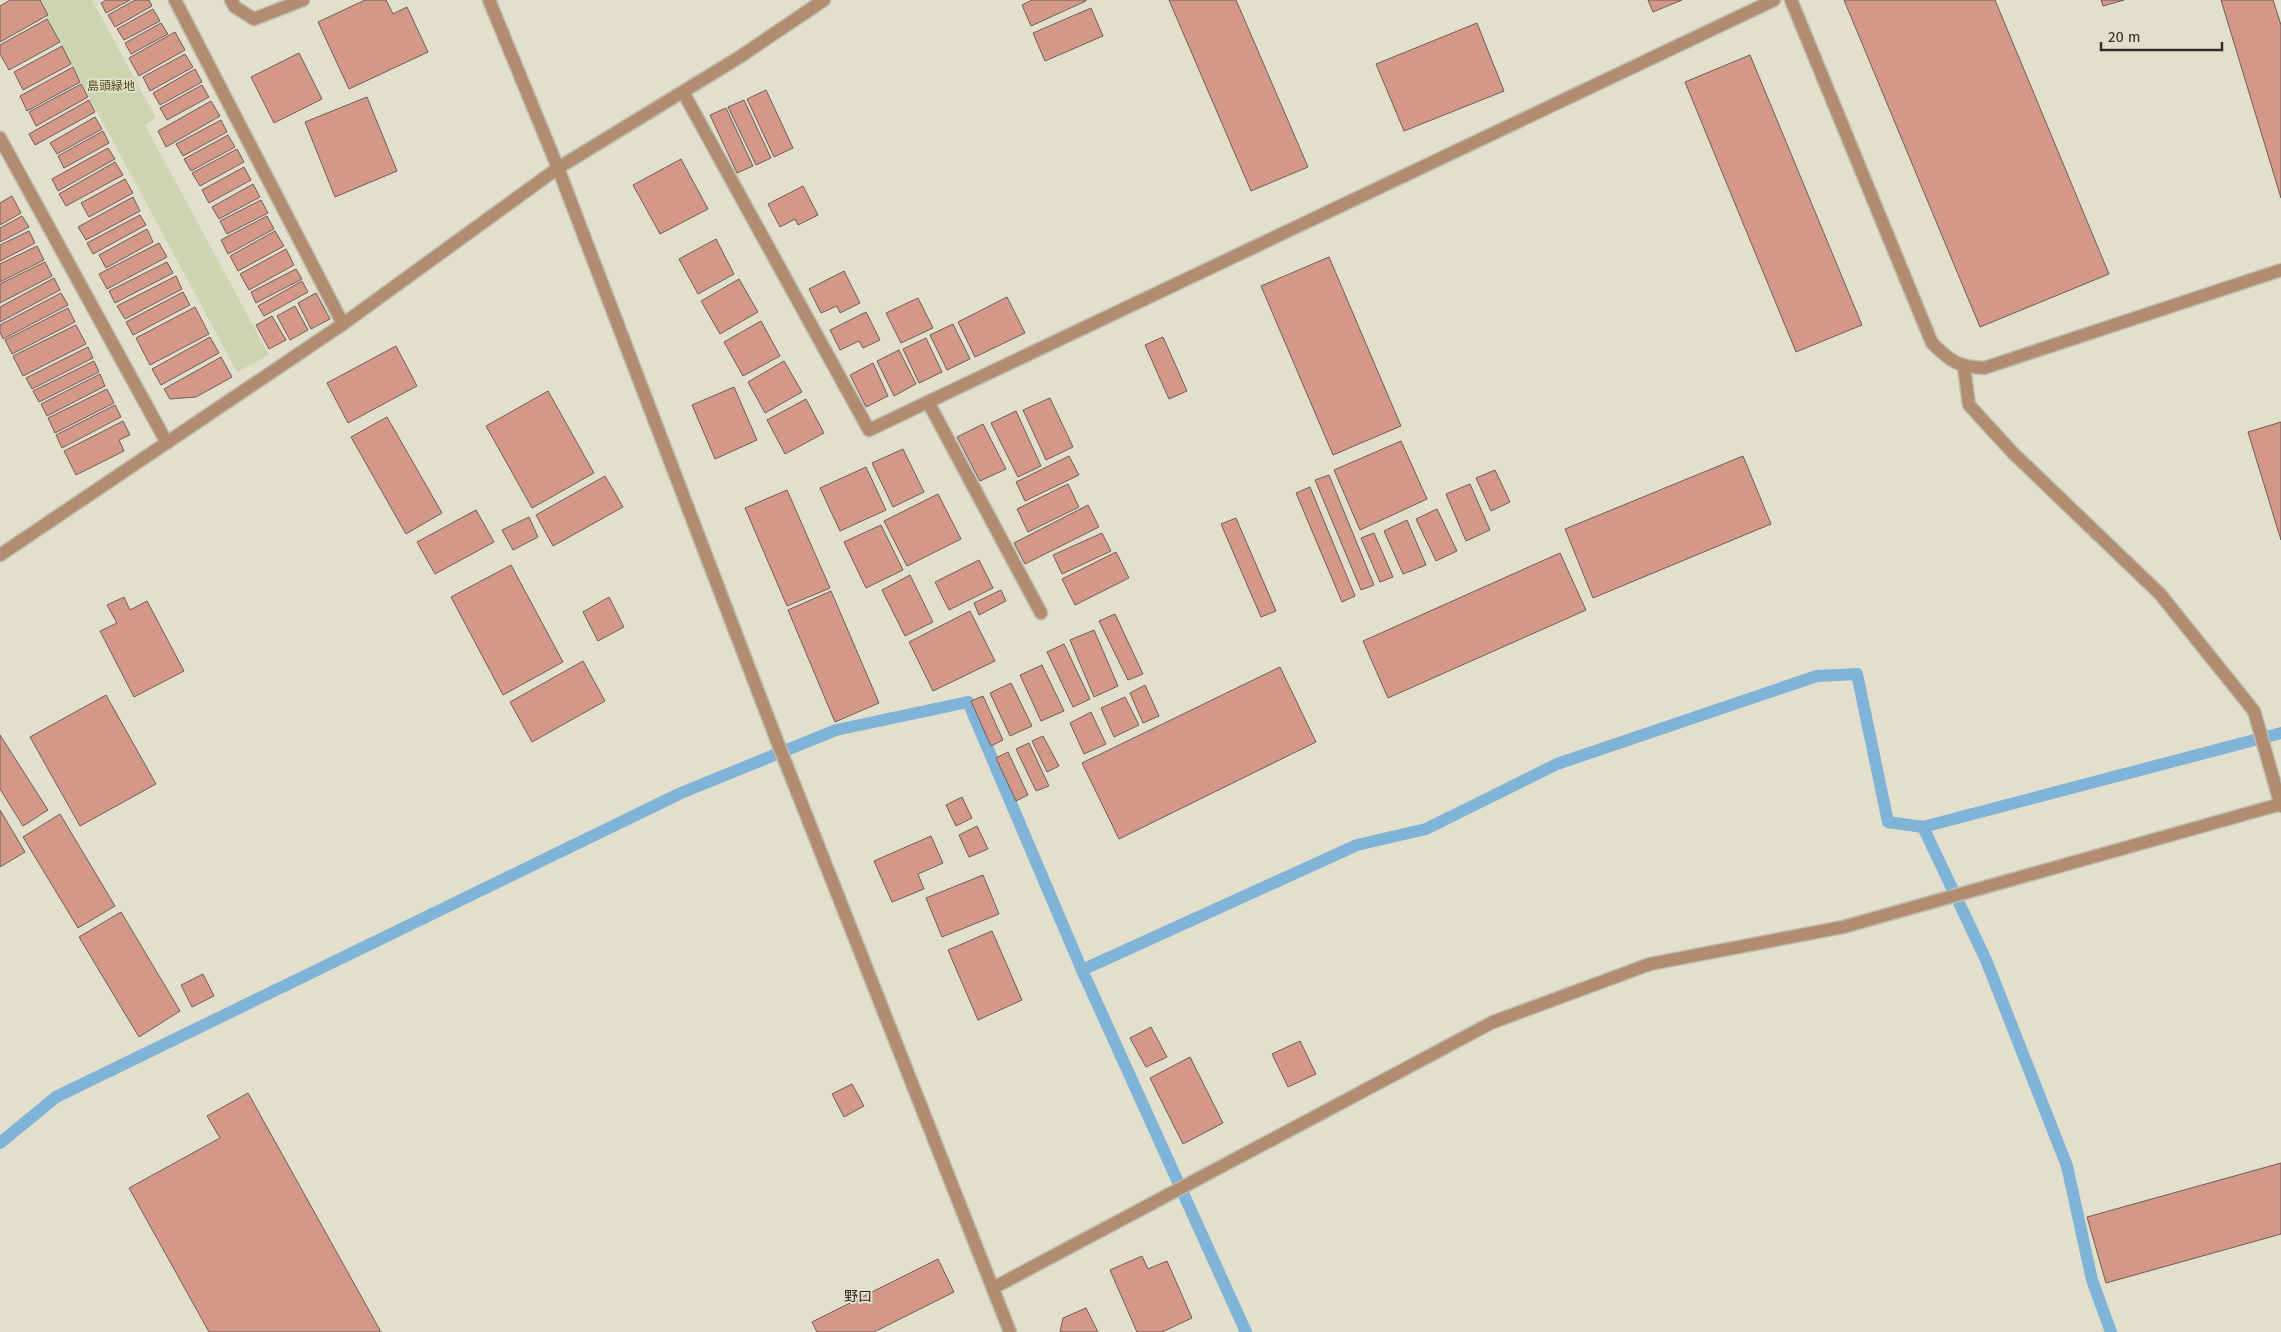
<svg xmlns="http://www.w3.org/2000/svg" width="2281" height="1332" font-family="'Fira Sans','Noto Sans JP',sans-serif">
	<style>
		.green { fill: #cdd4b1 }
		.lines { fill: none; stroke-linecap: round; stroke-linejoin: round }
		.stream { stroke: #7fb3d7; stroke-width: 12 }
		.building { fill: #d39888; stroke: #6f5d58 }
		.service-casing { stroke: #bfbcac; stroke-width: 15 }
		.minor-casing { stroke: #bfbcac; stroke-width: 15 }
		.tertiary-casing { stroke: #bfbcac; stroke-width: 15 }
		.service { stroke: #b28c70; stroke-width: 12 }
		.minor { stroke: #b28c70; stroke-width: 12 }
		.tertiary { stroke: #b28c70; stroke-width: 12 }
		.labels { text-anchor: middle; stroke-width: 4; stroke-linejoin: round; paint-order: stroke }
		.park-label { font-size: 12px; fill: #4a5112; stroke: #e3dfcd }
		.neighbourhood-label { font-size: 14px; fill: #2d2a1c; stroke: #e3dfcd }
	</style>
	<rect width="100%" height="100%" fill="#e3dfcd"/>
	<path class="green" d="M37,0H92L156,118L145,125L269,355L237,372Z"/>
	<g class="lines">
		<g class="stream">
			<path d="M1923,827L1986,960L2067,1166L2092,1280L2111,1332"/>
			<path d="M1082,970L1357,845L1426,829L1557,764L1817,676L1857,674L1888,822L1923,827L2281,733"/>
			<path d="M0,1143L56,1097L681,793L836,730L968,702L1082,970L1246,1332"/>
		</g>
	</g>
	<g class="building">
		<path d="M10,0H40L48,15L0,42V6Z"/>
		<path d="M106,0H130L106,13L101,3Z"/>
		<path d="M135,0H149L152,6L115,27L108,15Z"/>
		<path d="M365,0H386L393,14L407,7L428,52L349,89L318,22Z"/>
		<path d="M1032,0H1086V1L1031,26L1022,5Z"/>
		<path d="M1169,0H1236L1308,167L1251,191Z"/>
		<path d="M1648,0H1682L1653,12Z"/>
		<path d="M1844,0H1995L2109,274L1980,327Z"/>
		<path d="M2101,0H2124L2103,6Z"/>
		<path d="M2221,0H2273L2281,25V198Z"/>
		<path d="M1091,8L1103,36L1045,61L1033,33Z"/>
		<path d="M153,9L160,21L124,40L117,29Z"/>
		<path d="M47,19L60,42L9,70L0,54V45Z"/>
		<path d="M161,23L168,34L131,54L125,43Z"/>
		<path d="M1477,23L1504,91L1404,131L1376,64Z"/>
		<path d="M175,32L185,50L139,76L129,58Z"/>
		<path d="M62,46L71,64L23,90L14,72Z"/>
		<path d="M299,53L322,99L274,123L251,77Z"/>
		<path d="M185,54L193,67L150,91L143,77Z"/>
		<path d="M1750,55L1862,325L1796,352L1685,82Z"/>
		<path d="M73,67L80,82L27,111L20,96Z"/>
		<path d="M195,69L202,82L160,105L153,93Z"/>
		<path d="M81,84L88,97L36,126L29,112Z"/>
		<path d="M202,85L209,97L167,120L160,108Z"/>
		<path d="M766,90L793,148L774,157L747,99Z"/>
		<path d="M367,97L397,171L335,197L305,122Z"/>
		<path d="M89,100L95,112L35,145L29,134Z"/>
		<path d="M744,100L771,158L756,165L728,107Z"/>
		<path d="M211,101L220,116L166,147L158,131Z"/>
		<path d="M726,108L753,166L737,173L710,115Z"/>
		<path d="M95,117L102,129L57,154L50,143Z"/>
		<path d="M221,120L227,132L183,156L176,144Z"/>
		<path d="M103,131L109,143L64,168L58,156Z"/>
		<path d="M228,135L235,147L191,171L184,159Z"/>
		<path d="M108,148L115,159L58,191L52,179Z"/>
		<path d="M237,149L244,162L200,186L192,173Z"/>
		<path d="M681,159L708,209L660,234L633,185Z"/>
		<path d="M115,162L123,175L66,206L59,194Z"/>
		<path d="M244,167L251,180L209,203L202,190Z"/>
		<path d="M125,179L133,193L89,217L81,203Z"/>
		<path d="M253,184L260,197L219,219L212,207Z"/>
		<path d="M803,186L818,215L798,225L795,219L780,227L768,204Z"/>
		<path d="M12,196L21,213L0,225V203Z"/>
		<path d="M133,197L140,211L86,240L78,227Z"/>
		<path d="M261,200L268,213L227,234L220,221Z"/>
		<path d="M140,215L146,225L93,254L87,243Z"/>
		<path d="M22,216L29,227L0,242V228Z"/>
		<path d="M267,216L274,229L228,254L221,240Z"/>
		<path d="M147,229L153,242L106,268L99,255Z"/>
		<path d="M29,231L35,243L0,261V245Z"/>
		<path d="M275,231L284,246L238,271L230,256Z"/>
		<path d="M716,239L734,274L698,294L679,259Z"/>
		<path d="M159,243L167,257L107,289L99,274Z"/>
		<path d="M37,246L44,260L0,282V264Z"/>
		<path d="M286,249L294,265L249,290L240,274Z"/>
		<path d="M1329,257L1401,426L1333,455L1261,286Z"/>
		<path d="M45,262L52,276L0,303V284Z"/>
		<path d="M167,262L173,273L115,303L109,291Z"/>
		<path d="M296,269L302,279L256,303L251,292Z"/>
		<path d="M844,271L860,303L840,313L837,306L821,313L809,289Z"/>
		<path d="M176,276L182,289L125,319L117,306Z"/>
		<path d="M54,278L60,290L0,322V307Z"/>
		<path d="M739,279L758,312L720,334L701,301Z"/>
		<path d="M302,281L308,292L264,316L258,306Z"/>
		<path d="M183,292L190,305L133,335L126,322Z"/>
		<path d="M61,293L68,305L3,339L0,332V325Z"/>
		<path d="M316,293L330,319L311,329L298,303Z"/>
		<path d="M1007,297L1025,333L975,357L958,322Z"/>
		<path d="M918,298L933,328L901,343L886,313Z"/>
		<path d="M295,306L308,330L290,340L277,316Z"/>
		<path d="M195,307L209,334L150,365L136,338Z"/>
		<path d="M68,308L75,322L12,354L5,340Z"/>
		<path d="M866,312L880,340L863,348L859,341L840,350L830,330Z"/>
		<path d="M272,316L286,340L269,349L256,325Z"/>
		<path d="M761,321L780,356L743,376L724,342Z"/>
		<path d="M953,324L970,359L947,370L930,335Z"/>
		<path d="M76,325L86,344L23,376L13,356Z"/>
		<path d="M210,337L219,353L161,385L152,369Z"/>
		<path d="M1163,337L1187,391L1169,399L1145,345Z"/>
		<path d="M926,338L942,372L919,383L903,349Z"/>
		<path d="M396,346L417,386L348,423L327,383Z"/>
		<path d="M88,347L93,358L32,389L26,378Z"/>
		<path d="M899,350L916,384L894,396L877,361Z"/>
		<path d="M221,357L232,377L196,397L170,399L164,389Z"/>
		<path d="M94,361L99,372L39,402L33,391Z"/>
		<path d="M784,361L802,392L765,413L748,382Z"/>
		<path d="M873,363L888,396L866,407L850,375Z"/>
		<path d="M100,374L105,386L47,416L41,404Z"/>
		<path d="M734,387L757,440L715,459L692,405Z"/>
		<path d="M107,389L114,403L55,433L48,418Z"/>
		<path d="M548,391L594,473L532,508L486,426Z"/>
		<path d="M1050,398L1073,447L1046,460L1023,410Z"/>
		<path d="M806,399L824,433L785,454L767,420Z"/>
		<path d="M115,405L121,417L62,448L56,435Z"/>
		<path d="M1016,411L1041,466L1018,477L991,423Z"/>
		<path d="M387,417L442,513L406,534L351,437Z"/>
		<path d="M123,421L130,435L119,440L124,451L76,475L64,451Z"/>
		<path d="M2281,422V540L2248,432Z"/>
		<path d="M983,424L1006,469L980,481L957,437Z"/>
		<path d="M1401,441L1427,499L1360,530L1334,470Z"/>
		<path d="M903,449L924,492L893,507L872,463Z"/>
		<path d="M1069,456L1079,475L1025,501L1016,482Z"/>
		<path d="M1743,456L1771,524L1593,598L1565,529Z"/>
		<path d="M866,467L886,510L840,531L820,488Z"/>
		<path d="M1495,470L1510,502L1491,511L1476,478Z"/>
		<path d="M1329,475L1374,585L1361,590L1315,480Z"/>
		<path d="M605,476L623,507L553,546L536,515Z"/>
		<path d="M1068,484L1079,507L1028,532L1017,509Z"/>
		<path d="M1470,484L1490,530L1466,541L1446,494Z"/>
		<path d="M1310,487L1355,596L1342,602L1296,493Z"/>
		<path d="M787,490L830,588L787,606L745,508Z"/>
		<path d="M938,494L961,539L907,566L884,521Z"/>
		<path d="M1088,505L1099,527L1025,564L1014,543Z"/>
		<path d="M1437,509L1457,551L1436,561L1416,519Z"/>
		<path d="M476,510L494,542L435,574L417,542Z"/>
		<path d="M529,517L538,537L513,550L502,530Z"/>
		<path d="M1236,518L1276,611L1261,617L1221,524Z"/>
		<path d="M1407,520L1426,565L1403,574L1384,531Z"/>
		<path d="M881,525L903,570L866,588L844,542Z"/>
		<path d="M1102,533L1111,551L1062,574L1053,555Z"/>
		<path d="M1374,533L1393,577L1380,582L1361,538Z"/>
		<path d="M1116,552L1129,578L1075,605L1062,579Z"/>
		<path d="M1560,553L1586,610L1388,698L1363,641Z"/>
		<path d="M979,560L993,588L949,610L935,582Z"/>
		<path d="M511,565L563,662L503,695L451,597Z"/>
		<path d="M910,575L933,622L905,636L882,590Z"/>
		<path d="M1001,590L1006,601L979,615L974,603Z"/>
		<path d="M831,591L879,703L835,722L788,610Z"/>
		<path d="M124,597L130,610L147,601L184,671L134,697L100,631L117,623L107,605Z"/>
		<path d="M609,597L624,627L598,641L583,612Z"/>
		<path d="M970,611L995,661L933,691L909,642Z"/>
		<path d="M1115,614L1143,674L1128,680L1099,621Z"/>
		<path d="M1094,630L1118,686L1094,697L1070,640Z"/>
		<path d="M1064,644L1090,699L1073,707L1047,652Z"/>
		<path d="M583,661L605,701L532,742L510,702Z"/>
		<path d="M1042,665L1064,711L1041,721L1020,675Z"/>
		<path d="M1280,667L1316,742L1119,839L1082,763Z"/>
		<path d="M1011,683L1032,726L1010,736L990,693Z"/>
		<path d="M1145,685L1159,716L1143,723L1130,693Z"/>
		<path d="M106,695L156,784L80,826L30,737Z"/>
		<path d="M983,696L1003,740L991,746L971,701Z"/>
		<path d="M1125,697L1139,725L1114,737L1101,708Z"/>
		<path d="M1091,712L1106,744L1084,754L1070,723Z"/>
		<path d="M0,735L48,810L23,826L0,789Z"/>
		<path d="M1043,736L1059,766L1047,772L1032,741Z"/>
		<path d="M1029,743L1049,786L1036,791L1016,749Z"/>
		<path d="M1008,752L1028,795L1016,801L996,758Z"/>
		<path d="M962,797L972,818L956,826L946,805Z"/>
		<path d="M0,810L25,852L0,867Z"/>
		<path d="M60,814L115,906L78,928L23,837Z"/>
		<path d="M977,826L988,849L969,857L959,835Z"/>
		<path d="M931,836L943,863L918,874L924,889L892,902L874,861Z"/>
		<path d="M983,875L999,914L942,937L926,898Z"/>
		<path d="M121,912L180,1011L139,1037L79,937Z"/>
		<path d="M992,931L1022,1000L978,1020L948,950Z"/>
		<path d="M203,974L214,996L192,1007L181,985Z"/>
		<path d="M1151,1027L1167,1057L1146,1067L1130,1038Z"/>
		<path d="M1300,1041L1316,1074L1288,1087L1272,1054Z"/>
		<path d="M1190,1057L1223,1123L1183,1144L1150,1078Z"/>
		<path d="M852,1084L864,1106L844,1117L832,1094Z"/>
		<path d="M248,1093L381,1332H209L129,1188L220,1138L207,1116Z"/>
		<path d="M2281,1163V1234L2106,1283L2087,1217Z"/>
		<path d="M1142,1256L1148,1269L1167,1261L1192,1318L1162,1332H1137L1110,1270Z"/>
		<path d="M938,1259L954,1292L874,1332H817L812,1322Z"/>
		<path d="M1086,1308L1098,1332H1060L1063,1318Z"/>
	</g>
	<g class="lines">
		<defs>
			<g id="service">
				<path d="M175,0L343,324"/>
				<path d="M231,0L235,7L254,19L303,0"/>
				<path d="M0,138L167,443"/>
				<path d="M1964,367L1969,405L2013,453L2160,594L2254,711L2281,806"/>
			</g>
			<g id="minor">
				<path d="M1791,0L1932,343C1950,361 1958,367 1984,368L2281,270"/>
				<path d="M683,92L869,430L1774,0"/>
				<path d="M928,402L1041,613"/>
				<path d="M993,1288L1493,1022L1650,964L1843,927L2281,804"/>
			</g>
			<g id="tertiary">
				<path d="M489,0L558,168L777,741L1010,1332"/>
				<path d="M0,555L343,324L558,168L738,58L824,0"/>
			</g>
		</defs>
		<use href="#service" class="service-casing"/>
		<use href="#minor" class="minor-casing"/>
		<use href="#tertiary" class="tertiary-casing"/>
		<use href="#service" class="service"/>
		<use href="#minor" class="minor"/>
		<use href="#tertiary" class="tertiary"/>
	</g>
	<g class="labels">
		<g class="park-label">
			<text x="111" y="90">島頭緑地</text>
		</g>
		<g class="neighbourhood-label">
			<text x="858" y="1301">野口</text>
		</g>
	</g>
	<path d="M2101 42v8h121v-8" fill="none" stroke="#302f28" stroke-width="2.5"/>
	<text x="2108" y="42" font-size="15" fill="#302f28" stroke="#e3dfcd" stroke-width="4" paint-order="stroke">20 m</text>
</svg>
